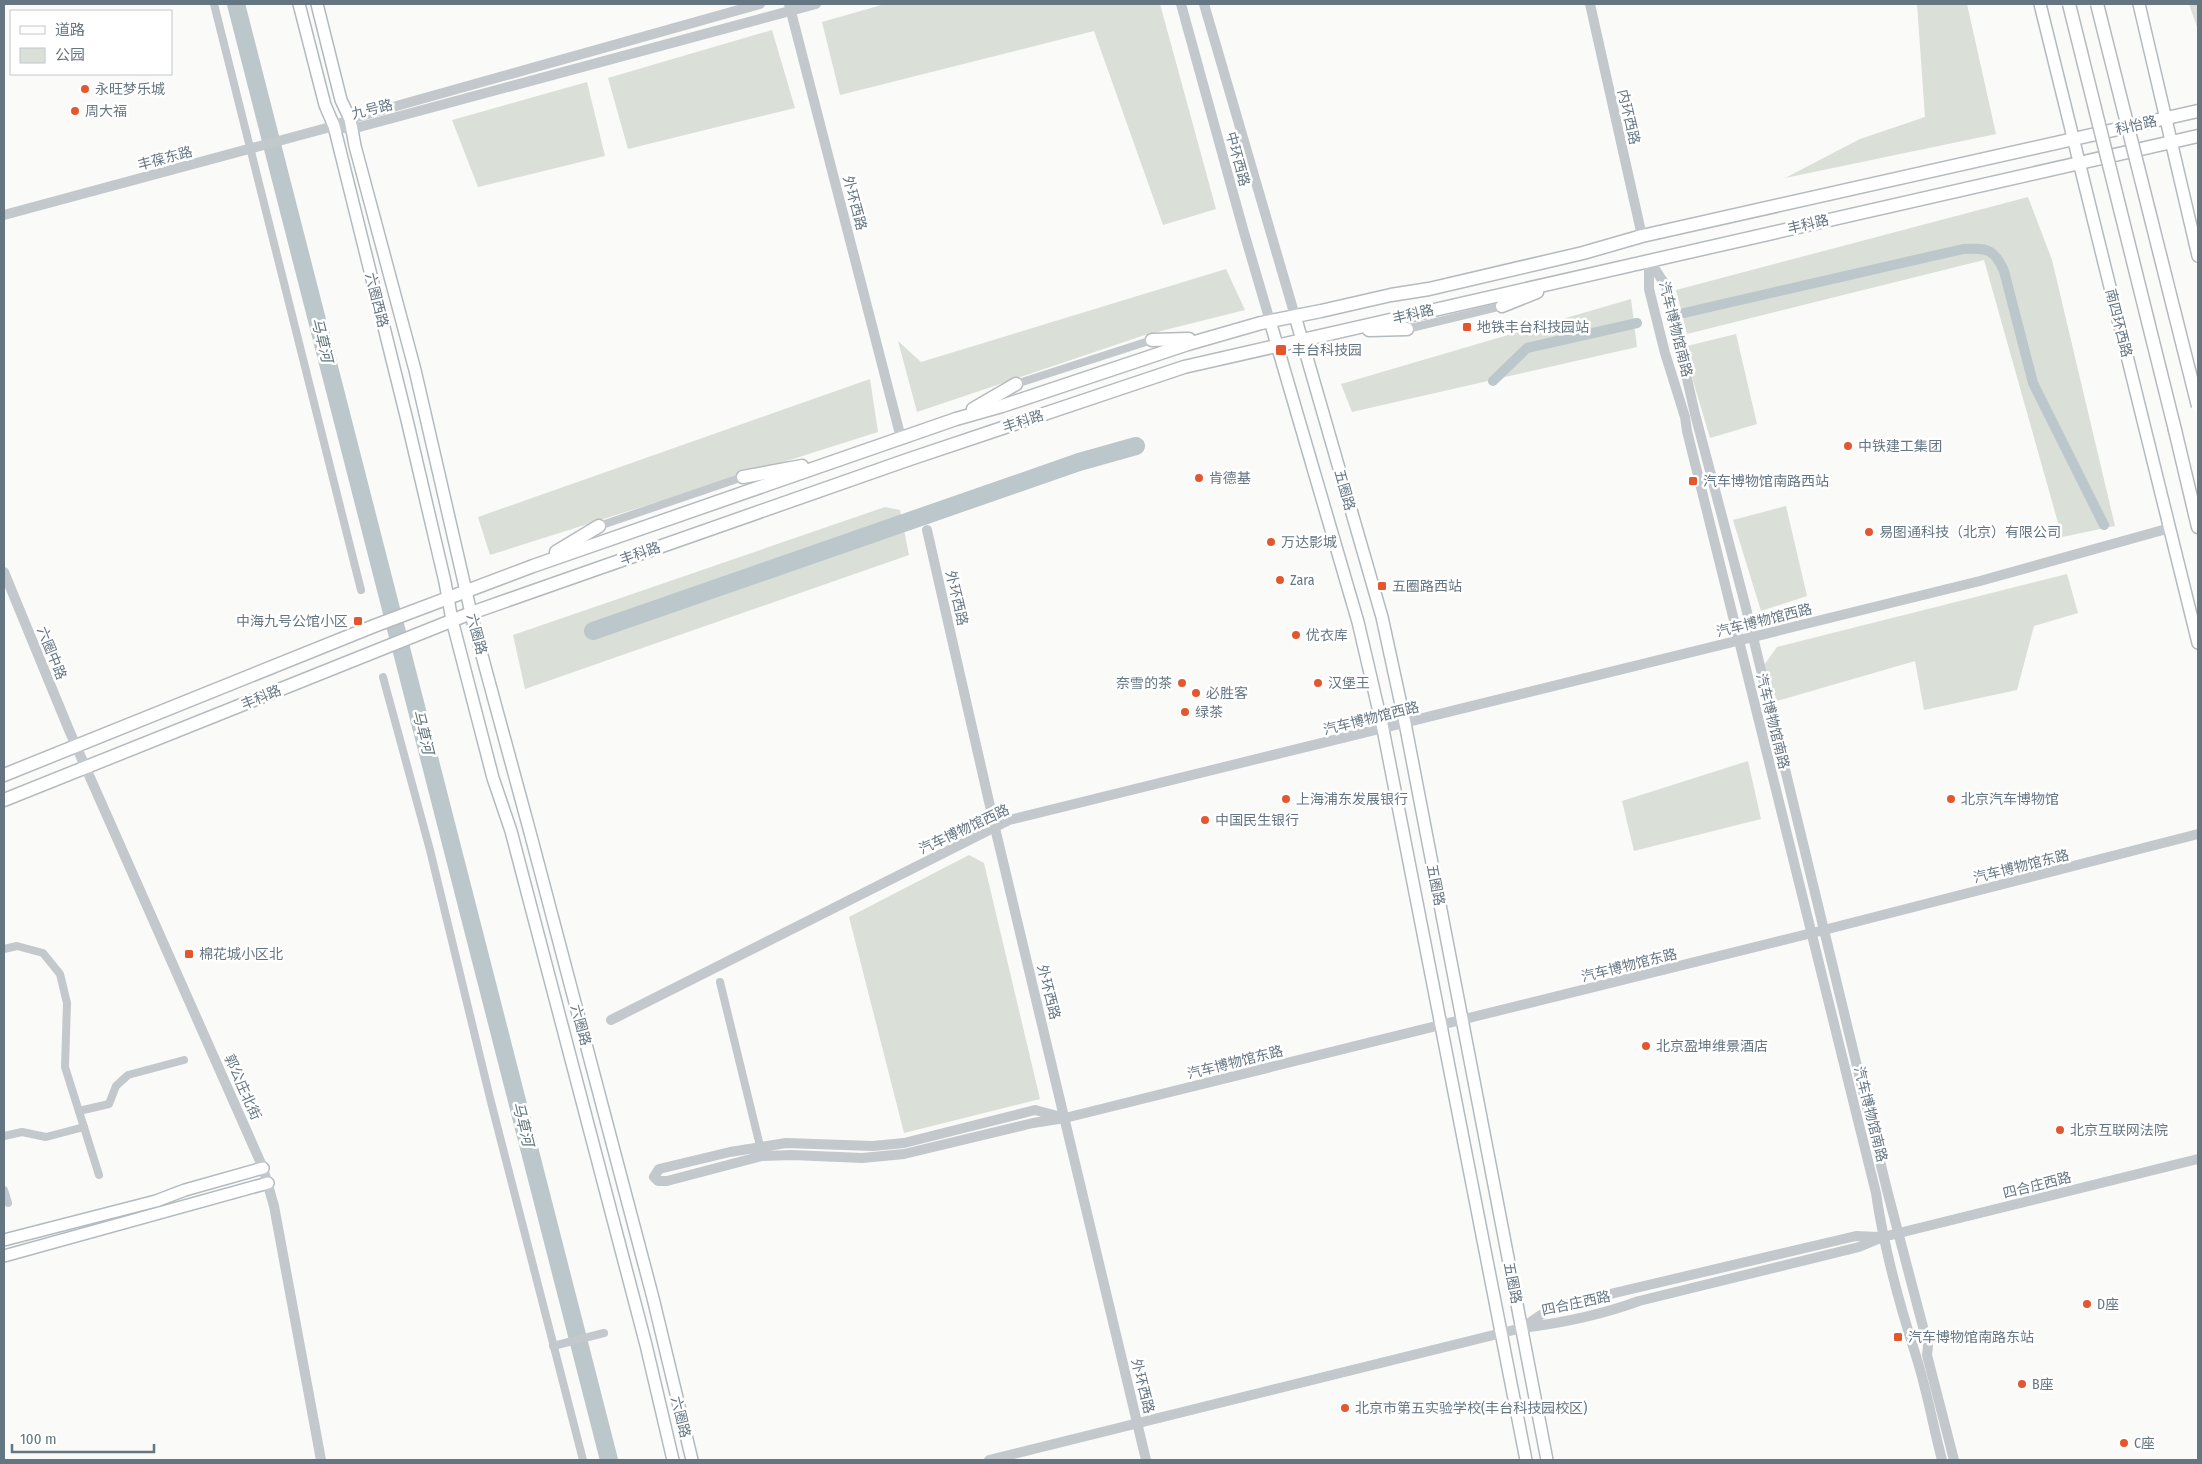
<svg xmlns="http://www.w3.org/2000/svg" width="2202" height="1464" font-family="'Fira Sans Condensed','Noto Sans SC',sans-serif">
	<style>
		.green { fill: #dadfd7 }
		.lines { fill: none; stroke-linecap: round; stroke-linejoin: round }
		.canal { stroke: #bbc7cb; stroke-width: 10 }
		.river { stroke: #bbc7cb; stroke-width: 18 }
		.secondary-casing { stroke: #b3babf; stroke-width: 14 }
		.primary-casing { stroke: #b5babe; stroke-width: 15 }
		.trunk-casing { stroke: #b4b9bd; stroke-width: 15 }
		.minor { stroke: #c3c8cc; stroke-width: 8 }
		.tertiary { stroke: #c3c8cc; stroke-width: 10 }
		.secondary { stroke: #fff; stroke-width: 11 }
		.primary { stroke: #fff; stroke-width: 12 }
		.trunk { stroke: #fff; stroke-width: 12 }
		.trunk-bridge-casing { stroke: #b4b9bd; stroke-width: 15; stroke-linecap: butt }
		.trunk-bridge { stroke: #fff; stroke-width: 12 }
		.poi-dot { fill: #e4572e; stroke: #fff; stroke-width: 2 }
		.labels { text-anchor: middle; stroke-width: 5; stroke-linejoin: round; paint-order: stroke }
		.poi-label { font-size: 14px; fill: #657683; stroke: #fff; text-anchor: start }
		.street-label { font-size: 14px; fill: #657683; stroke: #fff }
		.water-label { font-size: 15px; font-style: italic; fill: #60757c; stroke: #fff }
	</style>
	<rect width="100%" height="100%" fill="#fafaf8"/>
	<g class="green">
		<path d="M885,4H1160L1216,209L1163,225L1094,31L840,95L822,22Z"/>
		<path d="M1917,4H1967L1996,134L1785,178L1860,139L1925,117Z"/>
		<path d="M2189,4H2198V30Z"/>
		<path d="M772,30L795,108L628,149L608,78Z"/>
		<path d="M587,82L605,156L478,187L452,120Z"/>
		<path d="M2028,197L2052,260L2115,526L2062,537L1984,260L1687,334L1676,290Z"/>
		<path d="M1226,269L1245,310L1145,335L917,412L898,341L921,362Z"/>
		<path d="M1631,299L1637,347L1352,412L1341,384Z"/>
		<path d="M1736,334L1757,424L1710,438L1683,347Z"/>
		<path d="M870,379L878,432L490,555L478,517Z"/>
		<path d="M1786,506L1807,596L1761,611L1733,520Z"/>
		<path d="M885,507L900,510L909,555L525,689L513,635Z"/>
		<path d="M2067,574L2078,613L2034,626L2017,690L1924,710L1915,661L1777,701L1764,665L1777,647Z"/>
		<path d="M1748,761L1761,819L1634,851L1622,801Z"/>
		<path d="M969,855L984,863L1040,1099L904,1133L849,917Z"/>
	</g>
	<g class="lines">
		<g class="canal">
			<path d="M1684,313L1963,249C1986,248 1994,248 2004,271L2033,383L2104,525"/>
			<path d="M1493,381L1527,348L1637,323"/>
		</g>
		<g class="river">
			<path d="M236,4L609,1460"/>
			<path d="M593,631L1079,462L1136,446"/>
		</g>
		<defs>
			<g id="secondary">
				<path d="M299,4L325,105L334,126L407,420L445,582L452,620L493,778L511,831L646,1345L673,1460"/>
				<path d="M317,4L341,100L350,119L355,146L415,370L474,626L531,836L653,1298L692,1460"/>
				<path d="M2040,4L2198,643"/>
				<path d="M2139,4L2198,256"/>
				<path d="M1295,316L1382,617L1405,723L1547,1460"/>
				<path d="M1270,321L1358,622L1383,729L1526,1460"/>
				<path d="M4,1240L156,1201L185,1190L263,1168"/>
				<path d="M4,1256L268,1183"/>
			</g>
			<g id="primary">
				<path d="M1502,306L1537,292"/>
				<path d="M1369,330L1407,329"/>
				<path d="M1152,340L1189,339"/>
				<path d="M973,409L1016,384"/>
				<path d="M743,477L802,466"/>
				<path d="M556,552L599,526"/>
				<path d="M4,775L374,626L533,566L956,419L1002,406L1188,344L1261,323L1321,311L1391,295L1429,289L1583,253L1642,236L2198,111"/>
				<path d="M4,800L471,613L907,460L1184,367L2198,136"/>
			</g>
			<path id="trunk" d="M2175,430L2198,527"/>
		</defs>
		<use href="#secondary" class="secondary-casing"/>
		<use href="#primary" class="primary-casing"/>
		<use href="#trunk" class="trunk-casing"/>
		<g class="minor">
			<path d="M214,4L361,590"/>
			<path d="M1407,329L1502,306"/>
			<path d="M1016,384L1152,340"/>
			<path d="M599,526L743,477"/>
			<path d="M383,677L430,850L490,1098L583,1460"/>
			<path d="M4,949L17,946L43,953L60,974L67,1003L65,1067L99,1175"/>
			<path d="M720,982L761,1150"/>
			<path d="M79,1111L109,1104L116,1086L128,1075L184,1060"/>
			<path d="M4,1136L22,1132L46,1137L84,1127"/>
			<path d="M4,1190L8,1203"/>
			<path d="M553,1346L604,1333"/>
		</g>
		<g class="tertiary">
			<path d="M789,4L901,438"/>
			<path d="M1181,4L1243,229L1270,321"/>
			<path d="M1204,4L1295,316"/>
			<path d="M1590,4L1642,236"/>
			<path d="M344,128L352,129L816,4"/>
			<path d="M4,215L334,126L350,119L760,4"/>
			<path d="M1649,260L1666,286L1695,414L1745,604L1887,1190L1928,1346L1927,1355L1954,1460"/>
			<path d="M1649,261V289L1665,353L1685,417L1687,431L1876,1193C1884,1249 1899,1303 1916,1356C1927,1390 1933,1426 1942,1460"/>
			<path d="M927,530L995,828L1146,1460"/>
			<path d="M4,572L69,730L263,1168L274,1206L321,1460"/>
			<path d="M611,1020L1009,820L1980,581L2170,528"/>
			<path d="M1065,1118L1035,1110L904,1143L873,1146L786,1143L730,1152L659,1169L654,1177L658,1181H667L762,1156L792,1155L862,1158L904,1154L1033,1123L1065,1118L1824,930L2198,834"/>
			<path d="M1525,1326L1551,1308L1856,1236L1879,1237"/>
			<path d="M989,1460L1522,1328C1562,1323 1601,1315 1639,1301L1859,1247L1883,1237L2198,1159"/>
		</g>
		<use href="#secondary" class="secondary"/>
		<use href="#primary" class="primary"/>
		<use href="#trunk" class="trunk"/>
		<defs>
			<g id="trunk-bridge">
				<path d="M2069,4L2175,430"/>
				<path d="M2097,4L2198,406"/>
			</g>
		</defs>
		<use href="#trunk-bridge" class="trunk-bridge-casing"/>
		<use href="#trunk-bridge" class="trunk-bridge"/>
	</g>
	<g class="poi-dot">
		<circle cx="85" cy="89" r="5"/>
		<circle cx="75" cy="111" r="5"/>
		<rect x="1462" y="322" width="10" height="10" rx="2.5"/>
		<rect x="1275" y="344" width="12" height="12" rx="2.5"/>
		<circle cx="1848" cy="446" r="5"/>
		<circle cx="1199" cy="478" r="5"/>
		<rect x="1688" y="476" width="10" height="10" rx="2.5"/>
		<circle cx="1869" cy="532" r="5"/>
		<circle cx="1271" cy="542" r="5"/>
		<circle cx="1280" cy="580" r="5"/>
		<rect x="1377" y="581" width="10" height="10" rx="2.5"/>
		<rect x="353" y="616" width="10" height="10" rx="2.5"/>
		<circle cx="1296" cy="635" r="5"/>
		<circle cx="1182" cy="683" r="5"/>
		<circle cx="1318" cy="683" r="5"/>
		<circle cx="1196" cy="693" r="5"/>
		<circle cx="1185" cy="712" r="5"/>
		<circle cx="1286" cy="799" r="5"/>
		<circle cx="1951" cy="799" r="5"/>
		<circle cx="1205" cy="820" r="5"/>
		<rect x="184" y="949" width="10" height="10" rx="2.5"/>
		<circle cx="1646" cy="1046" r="5"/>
		<circle cx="2060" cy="1130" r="5"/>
		<circle cx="2087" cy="1304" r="5"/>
		<rect x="1893" y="1332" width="10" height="10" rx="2.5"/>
		<circle cx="2022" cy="1384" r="5"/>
		<circle cx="1345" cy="1408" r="5"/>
		<circle cx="2124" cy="1443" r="5"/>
	</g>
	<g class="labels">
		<g class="poi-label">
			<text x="95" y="94">永旺梦乐城</text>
			<text x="85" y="116">周大福</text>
			<text x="1477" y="332">地铁丰台科技园站</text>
			<text x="1292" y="355">丰台科技园</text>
			<text x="1858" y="451">中铁建工集团</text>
			<text x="1209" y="483">肯德基</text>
			<text x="1703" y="486">汽车博物馆南路西站</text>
			<text x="1879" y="537">易图通科技（北京）有限公司</text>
			<text x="1281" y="547">万达影城</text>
			<text x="1290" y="585">Zara</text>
			<text x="1392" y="591">五圈路西站</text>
			<text x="348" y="626" text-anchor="end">中海九号公馆小区</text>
			<text x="1306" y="640">优衣库</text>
			<text x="1172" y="688" text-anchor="end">奈雪的茶</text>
			<text x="1328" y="688">汉堡王</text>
			<text x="1206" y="698">必胜客</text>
			<text x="1195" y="717">绿茶</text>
			<text x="1296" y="804">上海浦东发展银行</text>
			<text x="1961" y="804">北京汽车博物馆</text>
			<text x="1215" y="825">中国民生银行</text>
			<text x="199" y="959">棉花城小区北</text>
			<text x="1656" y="1051">北京盈坤维景酒店</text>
			<text x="2070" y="1135">北京互联网法院</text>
			<text x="2097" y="1309">D座</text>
			<text x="1908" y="1342">汽车博物馆南路东站</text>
			<text x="2032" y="1389">B座</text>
			<text x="1355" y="1413">北京市第五实验学校(丰台科技园校区)</text>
			<text x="2134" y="1448">C座</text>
		</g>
		<g class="street-label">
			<text transform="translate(372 109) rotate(-14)" y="5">九号路</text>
			<text transform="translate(1629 117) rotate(77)" y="5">内环西路</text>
			<text transform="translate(2136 125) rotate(-13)" y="5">科怡路</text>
			<text transform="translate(165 158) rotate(-15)" y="5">丰葆东路</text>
			<text transform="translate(1238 159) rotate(75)" y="5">中环西路</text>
			<text transform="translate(855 203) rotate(75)" y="5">外环西路</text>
			<text transform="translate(1808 224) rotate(-13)" y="5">丰科路</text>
			<text transform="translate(377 300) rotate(76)" y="5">六圈西路</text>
			<text transform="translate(1413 314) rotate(-13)" y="5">丰科路</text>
			<text transform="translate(2119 323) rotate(76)" y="5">南四环西路</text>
			<text transform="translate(1676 329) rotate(76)" y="5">汽车博物馆南路</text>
			<text transform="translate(1023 421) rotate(-18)" y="5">丰科路</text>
			<text transform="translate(1345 490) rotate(74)" y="5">五圈路</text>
			<text transform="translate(640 553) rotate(-19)" y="5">丰科路</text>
			<text transform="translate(957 598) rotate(77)" y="5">外环西路</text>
			<text transform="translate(1764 620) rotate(-14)" y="5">汽车博物馆西路</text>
			<text transform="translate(477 634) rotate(75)" y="5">六圈路</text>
			<text transform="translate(52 653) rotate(68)" y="5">六圈中路</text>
			<text transform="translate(261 697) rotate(-22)" y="5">丰科路</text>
			<text transform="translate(1371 718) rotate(-14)" y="5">汽车博物馆西路</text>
			<text transform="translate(1773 721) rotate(76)" y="5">汽车博物馆南路</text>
			<text transform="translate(964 829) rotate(-25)" y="5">汽车博物馆西路</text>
			<text transform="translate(2021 866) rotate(-14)" y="5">汽车博物馆东路</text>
			<text transform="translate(1436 885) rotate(79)" y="5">五圈路</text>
			<text transform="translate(1629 965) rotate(-14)" y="5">汽车博物馆东路</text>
			<text transform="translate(1049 992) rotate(76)" y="5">外环西路</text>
			<text transform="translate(581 1025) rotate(75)" y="5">六圈路</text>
			<text transform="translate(1235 1062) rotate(-14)" y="5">汽车博物馆东路</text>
			<text transform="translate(243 1087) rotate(66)" y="5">郭公庄北街</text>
			<text transform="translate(1871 1114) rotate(76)" y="5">汽车博物馆南路</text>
			<text transform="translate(2037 1185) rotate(-14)" y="5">四合庄西路</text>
			<text transform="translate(1513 1283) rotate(79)" y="5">五圈路</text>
			<text transform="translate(1576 1303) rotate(-12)" y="5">四合庄西路</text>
			<text transform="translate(1143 1386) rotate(76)" y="5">外环西路</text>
			<text transform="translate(681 1417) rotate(76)" y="5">六圈路</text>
		</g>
		<g class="water-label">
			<text transform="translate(322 340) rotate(76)" y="5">马草河</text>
			<text transform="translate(423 732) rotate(76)" y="5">马草河</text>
			<text transform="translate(523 1124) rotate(76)" y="5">马草河</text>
		</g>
	</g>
	<rect width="2202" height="1464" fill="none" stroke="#657683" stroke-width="10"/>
	<rect x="10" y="10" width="162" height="65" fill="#ffffff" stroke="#c1c8cd"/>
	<rect x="20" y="26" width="25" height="8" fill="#ffffff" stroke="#c1c8cd"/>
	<text x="55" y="35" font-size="15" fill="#657683">道路</text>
	<rect x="20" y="48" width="25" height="15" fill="#dadfd7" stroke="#c1c8cd"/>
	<text x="55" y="60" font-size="15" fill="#657683">公园</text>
	<path d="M12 1444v8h142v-8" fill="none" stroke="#657683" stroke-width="2.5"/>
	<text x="20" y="1444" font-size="15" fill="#657683" stroke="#ffffff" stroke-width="4" paint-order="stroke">100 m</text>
</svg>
